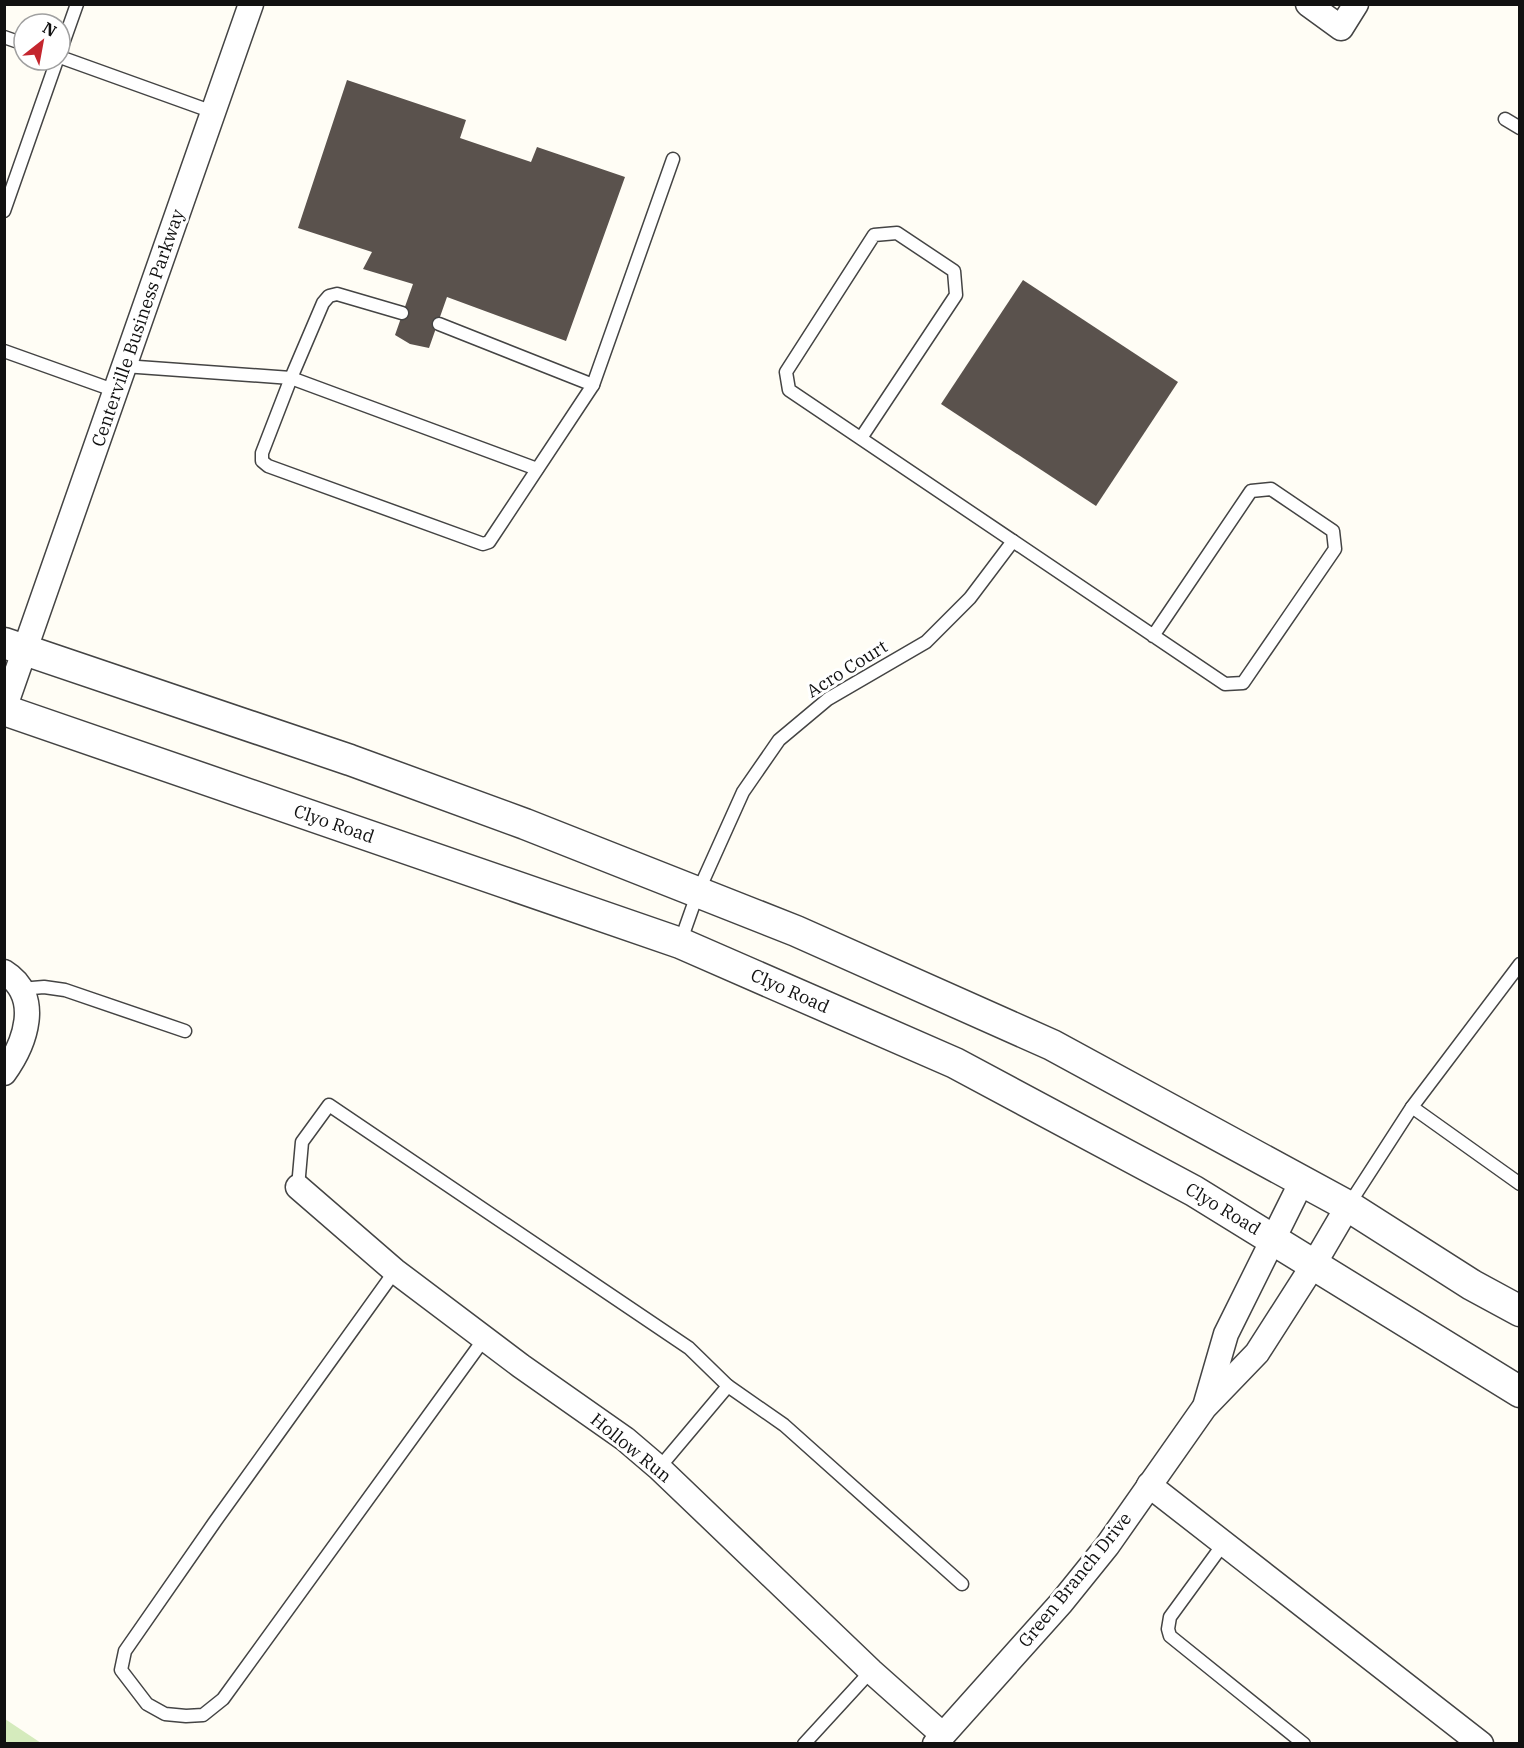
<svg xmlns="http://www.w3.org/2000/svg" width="1524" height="1748" font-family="'IBM Plex Serif',serif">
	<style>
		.green { fill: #d5ebbd }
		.building { fill: #5a524d }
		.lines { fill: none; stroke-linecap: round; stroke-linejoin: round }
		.service-casing { stroke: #444; stroke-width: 15 }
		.minor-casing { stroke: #444; stroke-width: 27 }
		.tertiary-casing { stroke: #444; stroke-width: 33 }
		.service { stroke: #fff; stroke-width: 12 }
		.minor { stroke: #fff; stroke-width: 24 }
		.tertiary { stroke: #fff; stroke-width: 30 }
		.labels { text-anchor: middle; stroke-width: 6; stroke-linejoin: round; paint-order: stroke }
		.street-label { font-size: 18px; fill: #111; stroke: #fff }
	</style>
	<rect width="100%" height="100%" fill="#fffdf5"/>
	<path class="green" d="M5,1719L41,1743H5Z"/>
	<g class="building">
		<path d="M347,80L466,120L460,138L531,162L537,147L625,177L566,341L447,297L429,348L410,344L395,335L413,284L363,269L372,252L298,228Z"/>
		<path d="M1023,280L1178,382L1096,506L941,404Z"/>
	</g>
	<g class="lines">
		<defs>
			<g id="service">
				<path d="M4,37L24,44"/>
				<path d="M60,52L77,4"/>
				<path d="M60,57L213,112"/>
				<path d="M1505,119L1520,128"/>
				<path d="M4,211L57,60"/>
				<path d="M402,313L337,294L329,296L323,303L291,378L537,469"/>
				<path d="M4,351L116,391"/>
				<path d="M124,366L291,378L262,453V461L268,466L483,544L489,542L593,385L439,324"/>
				<path d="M593,385L673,159"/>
				<path d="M861,438L956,295L954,271L897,233L874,235L786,372L789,390L1225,684L1243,683L1335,549L1333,531L1271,489L1251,491L1153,636"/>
				<path d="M680,943L698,892L743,792L779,740L828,699L926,642L970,598L1013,541"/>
				<path d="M20,989L44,987L65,990L185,1031"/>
				<path d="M1412,1107L1520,964"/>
				<path d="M298,1187L302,1142L329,1105L689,1348L728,1386"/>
				<path d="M1348,1206L1412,1107L1520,1184"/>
				<path d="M395,1271L214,1523L125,1651L121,1670L147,1704L165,1714L186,1716L203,1715L223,1699L484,1339"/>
				<path d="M659,1468L728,1386L784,1425L962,1584"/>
				<path d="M1224,1543L1170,1617L1168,1629L1170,1636L1304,1744"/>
				<path d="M804,1744L871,1671"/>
			</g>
			<g id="minor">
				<path d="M1308,4L1341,28L1356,4"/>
				<path d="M4,709L251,4"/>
				<path d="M4,972C43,996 25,1044 4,1073"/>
				<path d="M298,1187L395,1271L521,1366L625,1439L659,1468L871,1671L943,1735"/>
				<path d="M1206,1403L1226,1334L1302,1181"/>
				<path d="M1149,1485L1481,1744"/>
				<path d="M935,1744L1061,1603L1107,1546L1204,1408L1257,1353L1314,1264L1348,1206"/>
			</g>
			<g id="tertiary">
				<path d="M4,643L350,760L525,824L796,931L1052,1045L1348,1206L1472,1285L1520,1311"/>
				<path d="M4,710L680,943L955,1063L1194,1191L1520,1392"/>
			</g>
		</defs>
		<use href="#service" class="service-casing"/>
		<use href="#minor" class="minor-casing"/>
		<use href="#tertiary" class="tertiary-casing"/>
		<use href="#service" class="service"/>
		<use href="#minor" class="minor"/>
		<use href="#tertiary" class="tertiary"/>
	</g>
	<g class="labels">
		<g class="street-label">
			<text transform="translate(138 328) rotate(-71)" y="6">Centerville Business Parkway</text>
			<text transform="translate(847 669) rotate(-32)" y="6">Acro Court</text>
			<text transform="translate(334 824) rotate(19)" y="6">Clyo Road</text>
			<text transform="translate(790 991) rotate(24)" y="6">Clyo Road</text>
			<text transform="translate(1223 1209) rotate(31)" y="6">Clyo Road</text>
			<text transform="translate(631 1448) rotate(39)" y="6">Hollow Run</text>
			<text transform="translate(1075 1580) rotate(-51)" y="6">Green Branch Drive</text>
		</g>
	</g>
	<rect width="1524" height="1748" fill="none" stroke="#111111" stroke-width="12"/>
	<g transform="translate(42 42) rotate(31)"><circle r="28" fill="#ffffff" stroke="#a0a0a0" stroke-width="1.5"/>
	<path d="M0-4.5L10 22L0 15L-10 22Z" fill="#c4262e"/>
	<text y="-9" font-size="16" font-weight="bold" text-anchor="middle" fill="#111111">N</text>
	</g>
</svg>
